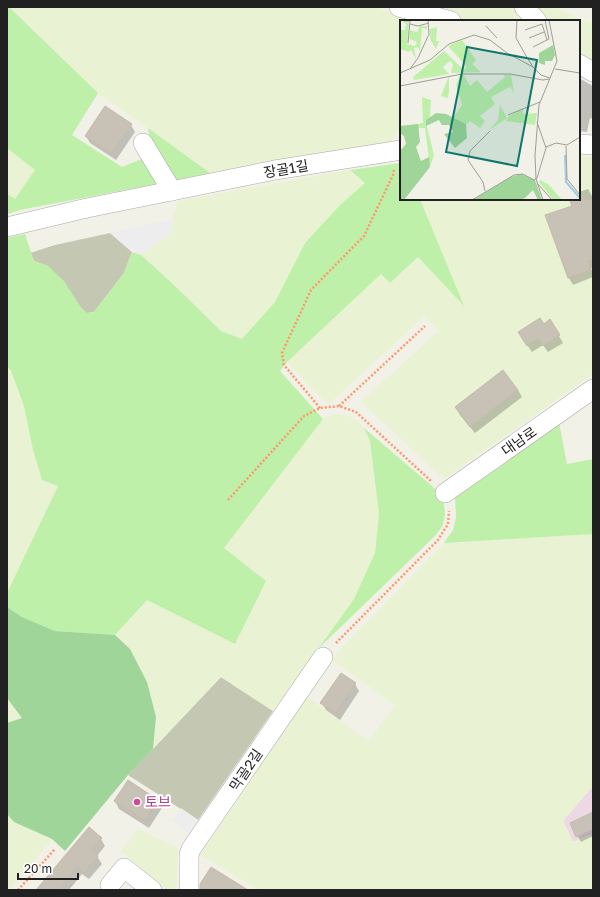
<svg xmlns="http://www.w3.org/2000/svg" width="600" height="897" font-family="'Golos Text','Noto Sans KR',sans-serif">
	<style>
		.industrial { fill: #ecd9e5 }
		.construction { fill: #c4c8b2 }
		.farmland { fill: #e9f2d2 }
		.grass { fill: #bff0aa }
		.forest { fill: #9fd599 }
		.parking { fill: #ededed }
		.shadow { fill: #0003 }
		.building { fill: #c8c1b6; stroke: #c5bba8 }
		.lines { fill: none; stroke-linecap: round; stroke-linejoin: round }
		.minor-casing { stroke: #a8a8a8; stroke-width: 20 }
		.path { stroke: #ff976c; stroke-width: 2.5; stroke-dasharray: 2 2; stroke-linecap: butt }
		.minor { stroke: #fff; stroke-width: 19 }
		.hotel-dot { fill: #d1479c; stroke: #fff; stroke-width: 1.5 }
		.labels { text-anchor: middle; stroke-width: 4; stroke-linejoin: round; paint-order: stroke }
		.street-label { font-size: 14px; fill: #212121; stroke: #fff }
		.hotel-label { font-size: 14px; fill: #b23c85; stroke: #fff; text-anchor: start }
		.inset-river { fill: none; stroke: #a5c9e3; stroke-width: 2 }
		.inset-road { fill: none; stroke: #9e9e98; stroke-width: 1 }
		.view { fill: #0f766e; fill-opacity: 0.15; stroke: #0f766e; stroke-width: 2 }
		.inset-edge { fill: none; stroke: #212121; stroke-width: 2 }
	</style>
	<rect width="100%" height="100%" fill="#f2f1e7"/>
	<path class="industrial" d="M593,786V834L573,842L563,821Z"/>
	<g class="construction">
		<path d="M110,233L132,252L124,273L94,312L87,313L82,309L48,266L34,261L30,253L55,245Z"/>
		<path d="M221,677L273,711L198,820L128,775Z"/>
	</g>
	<g class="farmland">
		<path d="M9,7H376L417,21H401V127L391,142L293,157L210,173L148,128L98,93Z"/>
		<path d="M423,7H518L530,21H465Z"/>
		<path d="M533,7H555L579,19L593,23V61L579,53V21H546Z"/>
		<path d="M7,148L35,170L15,199L7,194Z"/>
		<path d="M579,156L593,157V374L444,479L361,402L438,331L424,316L328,405L287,362L381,274L390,283L418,257L463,305L420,199H579Z"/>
		<path d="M350,170L365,183L340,205L305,243L275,302L242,340L221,331L173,284L141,255L172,232L173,219L178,201Z"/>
		<path d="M7,366L11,371L24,406L33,450L42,480L58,486L7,593Z"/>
		<path d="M334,414L344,415L355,418L364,428L370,441L379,514L375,553L354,599L273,711L221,677L153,749L156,717L130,649L115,636L146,600L223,548L323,419Z"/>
		<path d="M593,534V786L563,821L573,842L593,834V890H259L200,855L307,697L369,741L395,705L331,659L444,543Z"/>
		<path d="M7,698L23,718L7,723Z"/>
		<path d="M7,814L14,822L52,840L9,890H7Z"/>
		<path d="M138,829L178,848L177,883L174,890H167L121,851Z"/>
	</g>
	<g class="grass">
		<path d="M7,7H9L98,93L72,135L122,167L144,158L161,183L20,210L7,214V194L15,199L35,170L7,148Z"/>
		<path d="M148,128L210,173L176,180L150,141Z"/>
		<path d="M401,163V199H420L464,306L418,257L390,283L381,274L287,362L280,371L323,419L224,548L266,581L235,644L147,600L115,635L55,631L22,617L7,607V593L58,486L42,480L33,450L24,406L11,371L7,366V238L25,234L34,261L48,266L64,281L82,309L87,313L94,312L124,273L132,252L141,255L173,284L221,331L242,339L275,302L305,243L340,205L365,183L350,170Z"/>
		<path d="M559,422L567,464L593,459V534L444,543L453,530L456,517L455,498Z"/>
		<path d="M364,428L432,486L439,493L444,504L445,515L443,525L436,535L318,649L354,599L375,553L379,514L370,441Z"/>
	</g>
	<path class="forest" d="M7,607L22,617L55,631L115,635L130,649L147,682L156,717L153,749L128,775L65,851L52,839L14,822L7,814V723L22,718L7,698Z"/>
	<g class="parking">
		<path d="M173,219L172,232L141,255L132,252L110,233Z"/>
		<path d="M181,808L198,820L189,832L172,821Z"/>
	</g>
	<g class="shadow">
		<path d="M579,78L593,86V119L590,118L587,132L579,131Z"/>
		<path d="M131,125L135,132L116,160L90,143L86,136Z"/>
		<path d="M588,189L593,198V268H591L593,274V277L573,285L569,278L546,216L573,206L570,199H579V192Z"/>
		<path d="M550,321L563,343L548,352L543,345L532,352L523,339Z"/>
		<path d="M518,390L522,397L475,433L460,415L456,408Z"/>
		<path d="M355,684L359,691L340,720L326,710L322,703Z"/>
		<path d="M128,782L157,801L162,808L149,828L119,809L115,801Z"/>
		<path d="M593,814V836L581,842L571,824Z"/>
		<path d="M101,839L105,846L97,856L102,864L89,879L82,874L69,890H43Z"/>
	</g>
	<g class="building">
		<path d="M105,106L132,124L111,154L85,136Z"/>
		<path d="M569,199H593V259L588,261L591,270L568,278L545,215L572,206Z"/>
		<path d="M540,318L544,324L550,319L560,335L543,346L538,338L527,346L518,332Z"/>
		<path d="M503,370L518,390L470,427L455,407Z"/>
		<path d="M341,673L356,683L336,713L320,703Z"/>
		<path d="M128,780L158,800L145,821L114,801Z"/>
		<path d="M593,812V829L576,837L570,823Z"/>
		<path d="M89,827L102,838L92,850L98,856L84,873L77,867L59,890H36Z"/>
		<path d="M211,867L248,890H200V884Z"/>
	</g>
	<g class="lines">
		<defs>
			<g id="minor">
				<path d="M399,7L451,21"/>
				<path d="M524,7L537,21"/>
				<path d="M579,64L593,72"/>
				<path d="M143,143L172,191"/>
				<path d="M579,144L593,145"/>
				<path d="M7,227L87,208L275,170L401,150"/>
				<path d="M445,493L593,389"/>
				<path d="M110,885L124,868L152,890"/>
				<path d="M189,890V855L191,849L323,657"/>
			</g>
		</defs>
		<use href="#minor" class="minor-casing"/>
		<g class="path">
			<path d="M339,406L425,326"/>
			<path d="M320,408L284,365L282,353L311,290L364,236L393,175L394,170"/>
			<path d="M228,500L304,416L320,408L339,406L356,412L431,481"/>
			<path d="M336,643L438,540L448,524L449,511"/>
			<path d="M18,890L55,849"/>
		</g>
		<use href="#minor" class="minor"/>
	</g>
	<circle class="hotel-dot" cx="137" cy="802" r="4"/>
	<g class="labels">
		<g class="street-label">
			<text transform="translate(286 169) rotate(-10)" y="5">장골1길</text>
			<text transform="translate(519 441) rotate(-35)" y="5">대남로</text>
			<text transform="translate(246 770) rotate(-56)" y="5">막골2길</text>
		</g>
		<g class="hotel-label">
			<text x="145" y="807">토브</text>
		</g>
	</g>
	<g transform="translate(400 20)">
		<rect width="180" height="180" fill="#f2f1e7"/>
		<path d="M2,1L9,3L7,24L15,26L17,22L10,19V10L17,12L20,6H27V9L22,8L20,31L18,27L14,28L16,39L11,30L9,32L0,29L1,10H5L6,4ZM37,7L36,21H39L36,29L30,19V9ZM62,20L76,40L72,44L81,52L51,53L53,44L50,41L43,47L49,54L14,60L13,57L44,31L64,50L67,47L48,26ZM60,55H64L70,66L77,60L87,72L105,57L104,55H111L114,73L110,67L91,77L95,84L80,96L85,101L80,108L70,101L66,104L59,102L53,98L62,85L56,65ZM49,56V72L48,78L41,76ZM22,77L31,80L30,96L26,103L34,135L30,147L25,108H18V104L23,103ZM100,85L107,98L89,110L98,100ZM123,89V94L137,93L135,105L106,101L109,96ZM140,160L149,165L162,180H153L139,162Z" fill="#bff0aa"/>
		<path d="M153,25L155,35L152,41H145V45L139,43V33ZM36,93L46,94L66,104L67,118L55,128L44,114L53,112L49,105H42L39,100L26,106V100ZM18,104L20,122L16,127L21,141L29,137L30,147L4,180H0V131L6,124L4,116L0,113V106ZM121,154L135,160L142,180H138L133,170L125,178L120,180H73L111,157Z" fill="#9fd599"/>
		<path class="inset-river" d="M165,135L166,162L180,178"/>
		<path class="inset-road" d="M117,0L116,18L125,34L133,47L141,55L150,58M4,1H10L8,23M10,4L18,6L29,3M86,6L97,18M125,10L142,4L147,20M129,18L144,12M133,27L149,19L145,0M10,49L18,38L29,14L28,0M155,49L180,53M0,53L30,40L49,24L74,15L90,20L107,33L133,47M0,66L62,54H110L143,60L149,59M108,95L140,82M166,126L167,159L180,175M146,127L156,123L167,125L180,117M137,163L152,180M85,171L83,162L68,140L70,131L90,111M72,180L114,155L123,154L134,160L137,158L146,128L137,102M143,180L136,159L135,135L139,85L157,41L149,0"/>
		<path class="view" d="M67,27L137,40L117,146L46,132Z"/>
		<rect width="180" height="180" class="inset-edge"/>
	</g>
	<rect width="600" height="897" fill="none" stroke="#212121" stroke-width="16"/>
	<path d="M18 873v6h60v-6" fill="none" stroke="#212121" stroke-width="2"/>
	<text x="24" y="873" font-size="12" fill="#212121" stroke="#ffffff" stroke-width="3" paint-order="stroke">20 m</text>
</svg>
